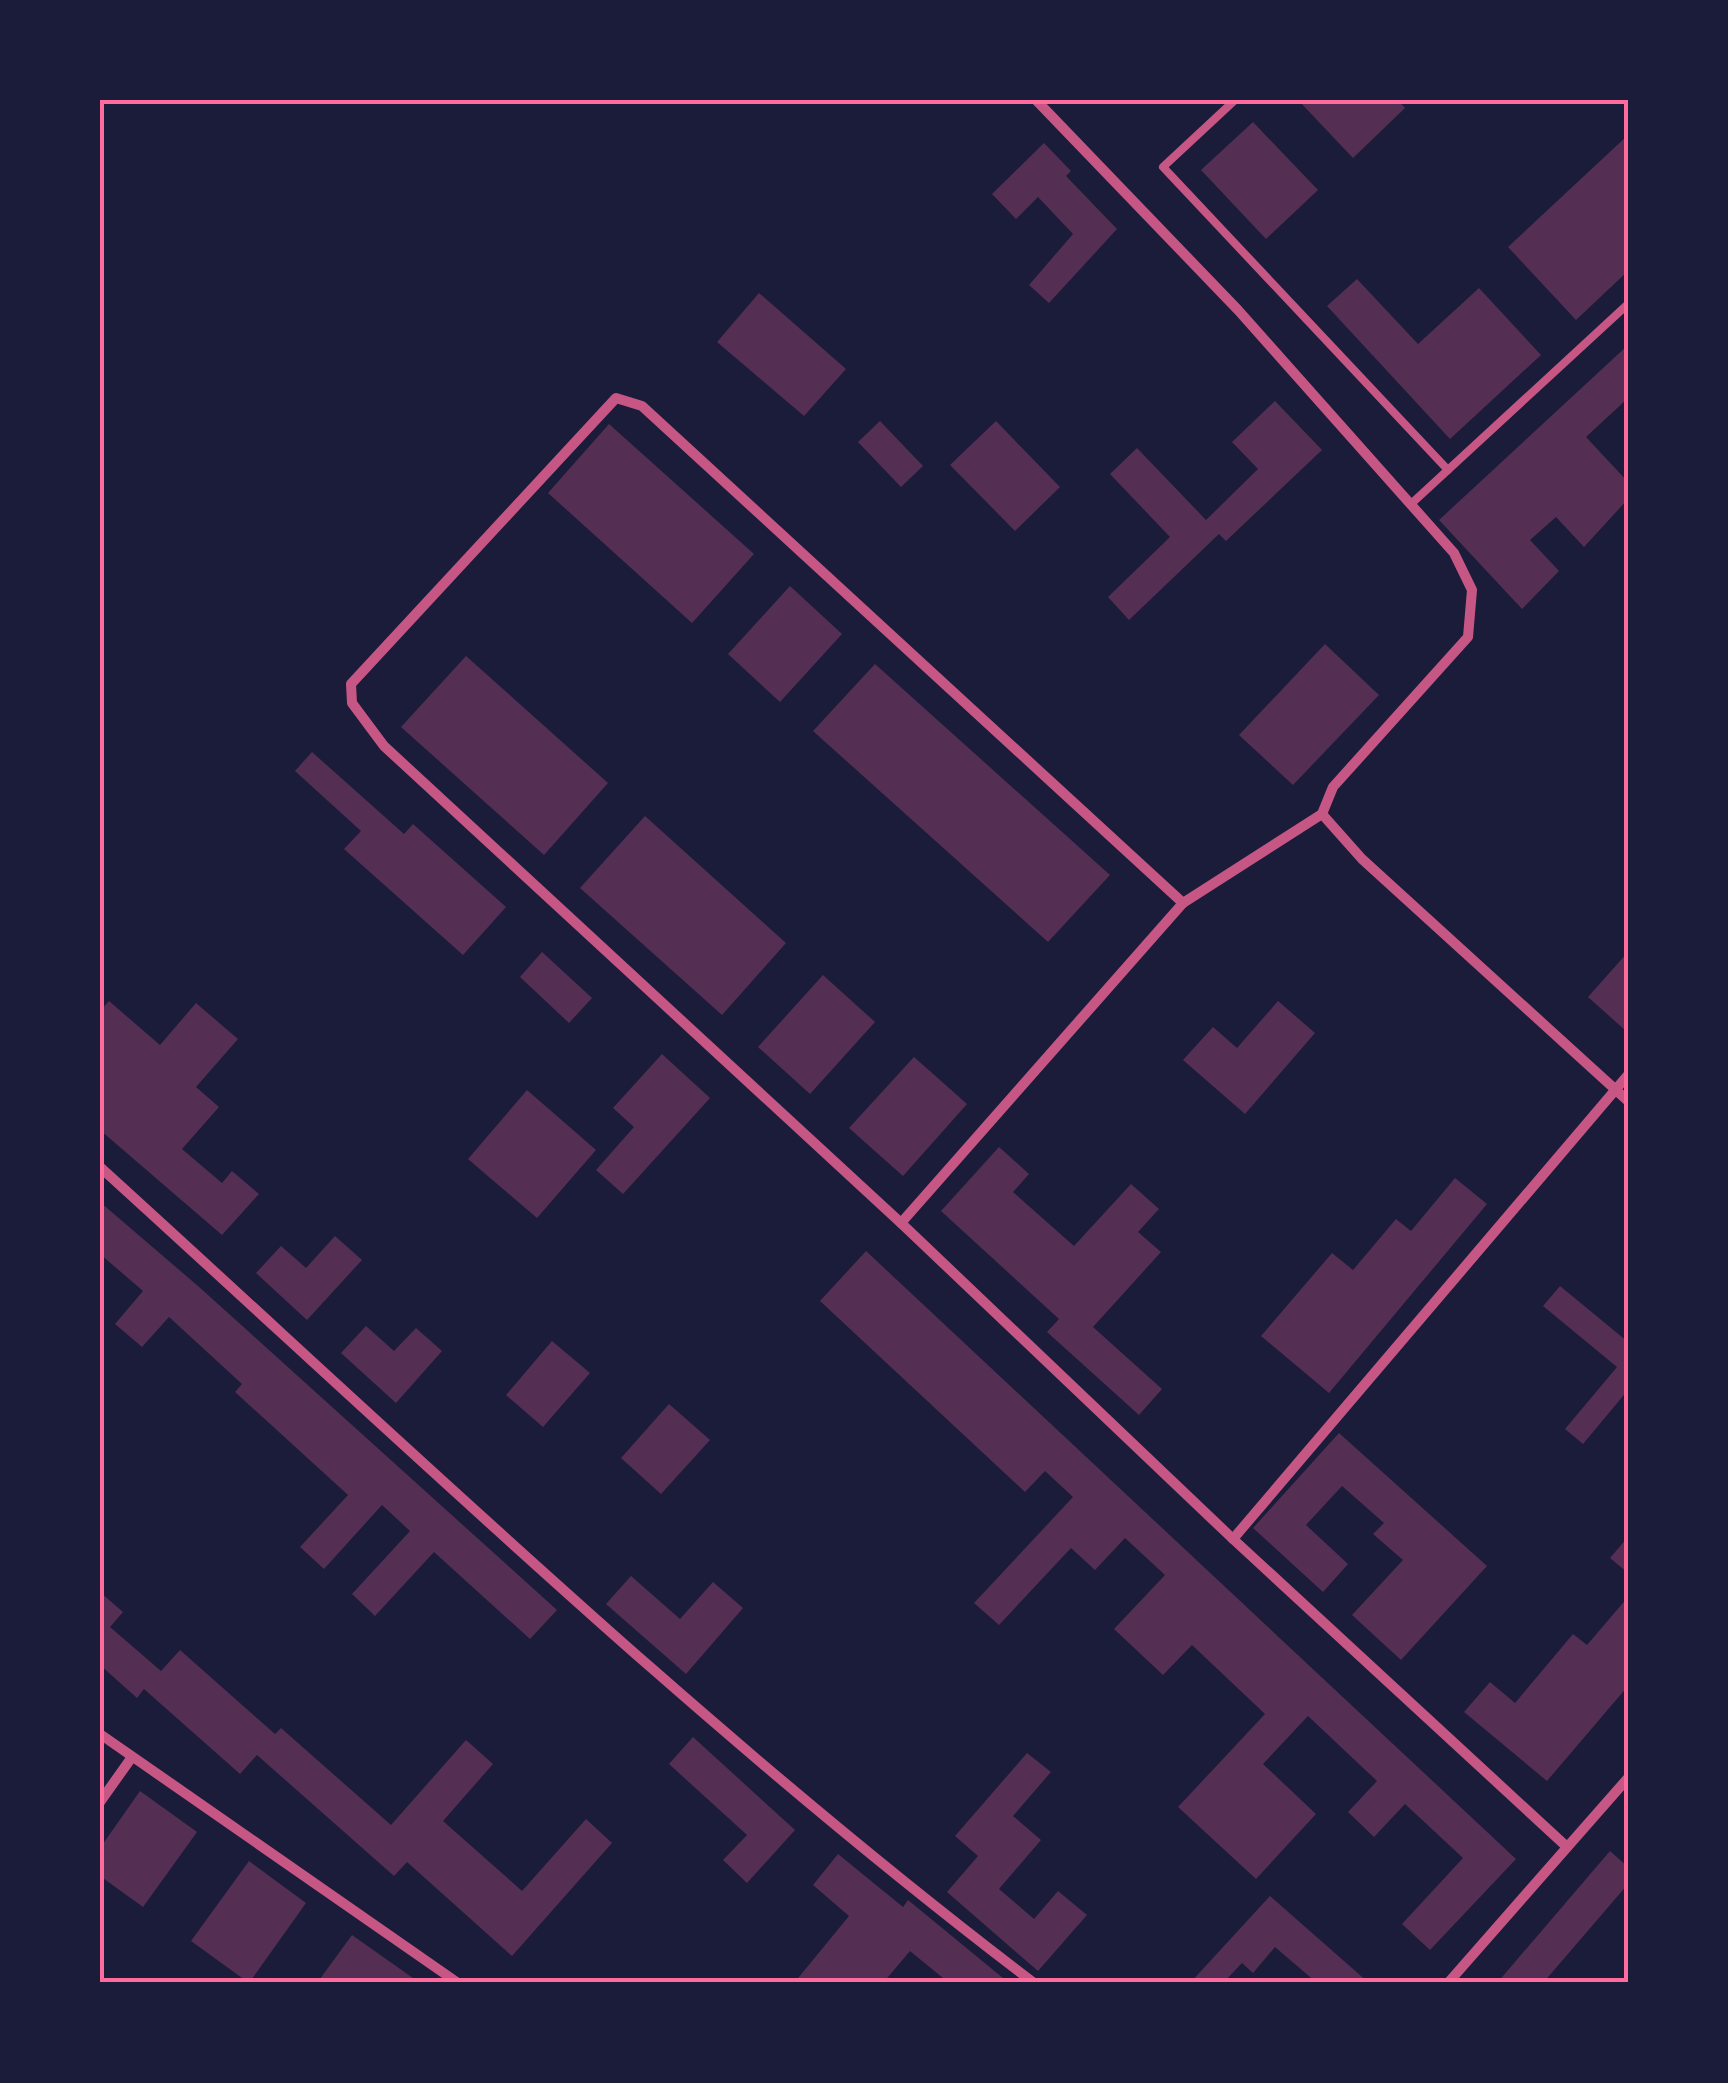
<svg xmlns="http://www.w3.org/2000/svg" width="1728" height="2083" font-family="'Alegreya Sans',sans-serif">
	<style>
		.building { fill: #542f53 }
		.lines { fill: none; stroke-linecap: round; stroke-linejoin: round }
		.service { stroke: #c65784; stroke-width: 8 }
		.minor { stroke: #c65784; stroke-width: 10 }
		.neatline { fill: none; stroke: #ff6b9d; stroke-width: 4 }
	</style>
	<rect width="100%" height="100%" fill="#1b1b3a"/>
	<g class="building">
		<path d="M1298,100H1398L1405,108L1353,158Z"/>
		<path d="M1253,122L1318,190L1266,239L1201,170Z"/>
		<path d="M1628,135V271L1576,320L1508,247Z"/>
		<path d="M1044,143L1071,171L1066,176L1117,229L1049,303L1029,285L1073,234L1038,197L1016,219L992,194Z"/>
		<path d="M1357,279L1418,344L1479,288L1541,355L1450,439L1327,306Z"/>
		<path d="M759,293L846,369L804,416L717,342Z"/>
		<path d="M1628,345V398L1586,437L1628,482V499L1584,547L1556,517L1530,540L1559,571L1522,609L1439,520Z"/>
		<path d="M1275,401L1322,450L1226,541L1219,534L1129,620L1108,597L1170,537L1110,474L1137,448L1206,520L1258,469L1232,442Z"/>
		<path d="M880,421L923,466L901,487L858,442Z"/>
		<path d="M996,421L1060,487L1015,531L950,465Z"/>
		<path d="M609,424L754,554L692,623L548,493Z"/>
		<path d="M790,586L842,634L780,702L728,654Z"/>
		<path d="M1325,644L1379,695L1293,785L1239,735Z"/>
		<path d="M466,656L608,783L544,855L401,727Z"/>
		<path d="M875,664L1110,875L1048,942L813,731Z"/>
		<path d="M312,752L404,834L413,824L506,907L463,955L344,849L361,831L295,771Z"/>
		<path d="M645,816L786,943L722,1015L580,888Z"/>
		<path d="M542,952L592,998L569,1023L520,977Z"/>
		<path d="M1628,952V1029L1626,1031L1588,997Z"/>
		<path d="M823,975L875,1022L810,1094L758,1047Z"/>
		<path d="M109,1001L160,1045L196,1003L238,1039L196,1087L219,1107L182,1149L222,1183L232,1171L259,1194L222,1235L100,1130V1011Z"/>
		<path d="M1278,1001L1315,1033L1245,1114L1183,1060L1213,1027L1237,1048Z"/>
		<path d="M662,1054L710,1098L623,1194L596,1170L634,1127L613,1108Z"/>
		<path d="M914,1057L967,1104L903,1176L849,1128Z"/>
		<path d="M527,1090L596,1150L537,1218L468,1159Z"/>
		<path d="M999,1147L1029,1174L1013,1192L1074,1246L1131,1184L1159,1209L1138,1232L1161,1252L1093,1327L1162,1389L1139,1415L1047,1332L1059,1319L941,1211Z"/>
		<path d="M1455,1178L1487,1204L1329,1393L1261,1336L1332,1253L1353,1270L1396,1219L1411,1231Z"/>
		<path d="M100,1202L198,1286L557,1610L530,1639L434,1552L375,1616L352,1594L410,1531L382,1505L324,1569L300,1547L348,1495L235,1392L242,1384L169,1317L142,1347L115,1324L143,1291L100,1254Z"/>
		<path d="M335,1236L362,1260L307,1320L256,1273L281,1246L306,1268Z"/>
		<path d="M866,1251L1516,1859L1430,1950L1402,1924L1463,1858L1405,1804L1374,1837L1348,1812L1377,1781L1308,1716L1263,1764L1316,1814L1256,1879L1178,1807L1265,1714L1192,1645L1163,1675L1114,1629L1165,1575L1125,1538L1095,1570L1071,1548L999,1625L974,1603L1073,1497L1045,1471L1025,1492L820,1301Z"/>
		<path d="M1560,1286L1628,1342V1390L1583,1444L1565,1429L1617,1367L1543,1306Z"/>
		<path d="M366,1326L394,1351L416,1328L442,1351L396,1403L341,1353Z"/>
		<path d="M552,1341L590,1373L543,1427L506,1395Z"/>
		<path d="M669,1404L710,1440L661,1494L621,1458Z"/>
		<path d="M1339,1433L1487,1566L1401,1660L1352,1615L1403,1560L1373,1534L1384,1523L1342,1486L1306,1525L1348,1564L1323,1592L1253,1528Z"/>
		<path d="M1628,1537V1573L1610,1558Z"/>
		<path d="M631,1576L680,1619L713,1582L743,1608L686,1674L606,1604Z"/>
		<path d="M100,1592L123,1612L110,1627L161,1671L180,1650L275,1734L281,1728L391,1825L466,1740L493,1764L443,1821L522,1891L586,1819L612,1843L512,1956L407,1862L394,1876L257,1755L240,1774L144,1689L137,1698L100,1665Z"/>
		<path d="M1628,1597V1673L1625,1677L1628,1686L1547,1781L1464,1712L1490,1682L1515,1703L1573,1634L1587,1645Z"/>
		<path d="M693,1737L795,1830L747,1883L723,1860L747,1835L669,1764Z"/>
		<path d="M1027,1753L1051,1772L1013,1816L1041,1840L999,1889L1034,1919L1058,1891L1087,1915L1038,1971L947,1892L978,1856L955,1836Z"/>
		<path d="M140,1791L197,1832L143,1907L100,1876V1848Z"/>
		<path d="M1610,1851L1628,1867V1884L1543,1983H1497Z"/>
		<path d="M838,1854L903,1907L908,1900L1009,1983H949L910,1951L883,1983H850L844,1978L840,1983H794L849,1916L813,1885Z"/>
		<path d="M249,1861L306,1903L249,1983L191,1941Z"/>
		<path d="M1270,1896L1369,1983H1317L1275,1947L1253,1973L1242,1963L1223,1983H1190Z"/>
		<path d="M352,1935L420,1983H317Z"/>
	</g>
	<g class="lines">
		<g class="service">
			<path d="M1235,100L1163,167L1448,470"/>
			<path d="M1411,504L1628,304"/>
		</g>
		<g class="minor">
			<path d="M1036,100L1238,310L1454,553L1472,590L1468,637L1333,787L1322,814L1362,859L1628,1101"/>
			<path d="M1183,903L642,406L616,398L351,684L352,703L384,746L901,1223L1233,1539L1567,1847"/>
			<path d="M100,1167C405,1444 706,1734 1034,1983"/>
			<path d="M901,1223L1183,903L1322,814"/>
			<path d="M1233,1539L1628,1075"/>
			<path d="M100,1734L458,1983"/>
			<path d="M100,1802L132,1757"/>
			<path d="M1448,1983L1628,1778"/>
		</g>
	</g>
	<rect width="1728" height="2083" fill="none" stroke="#1b1b3a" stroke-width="205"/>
	<rect x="102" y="102" width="1524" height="1878" class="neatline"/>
</svg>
